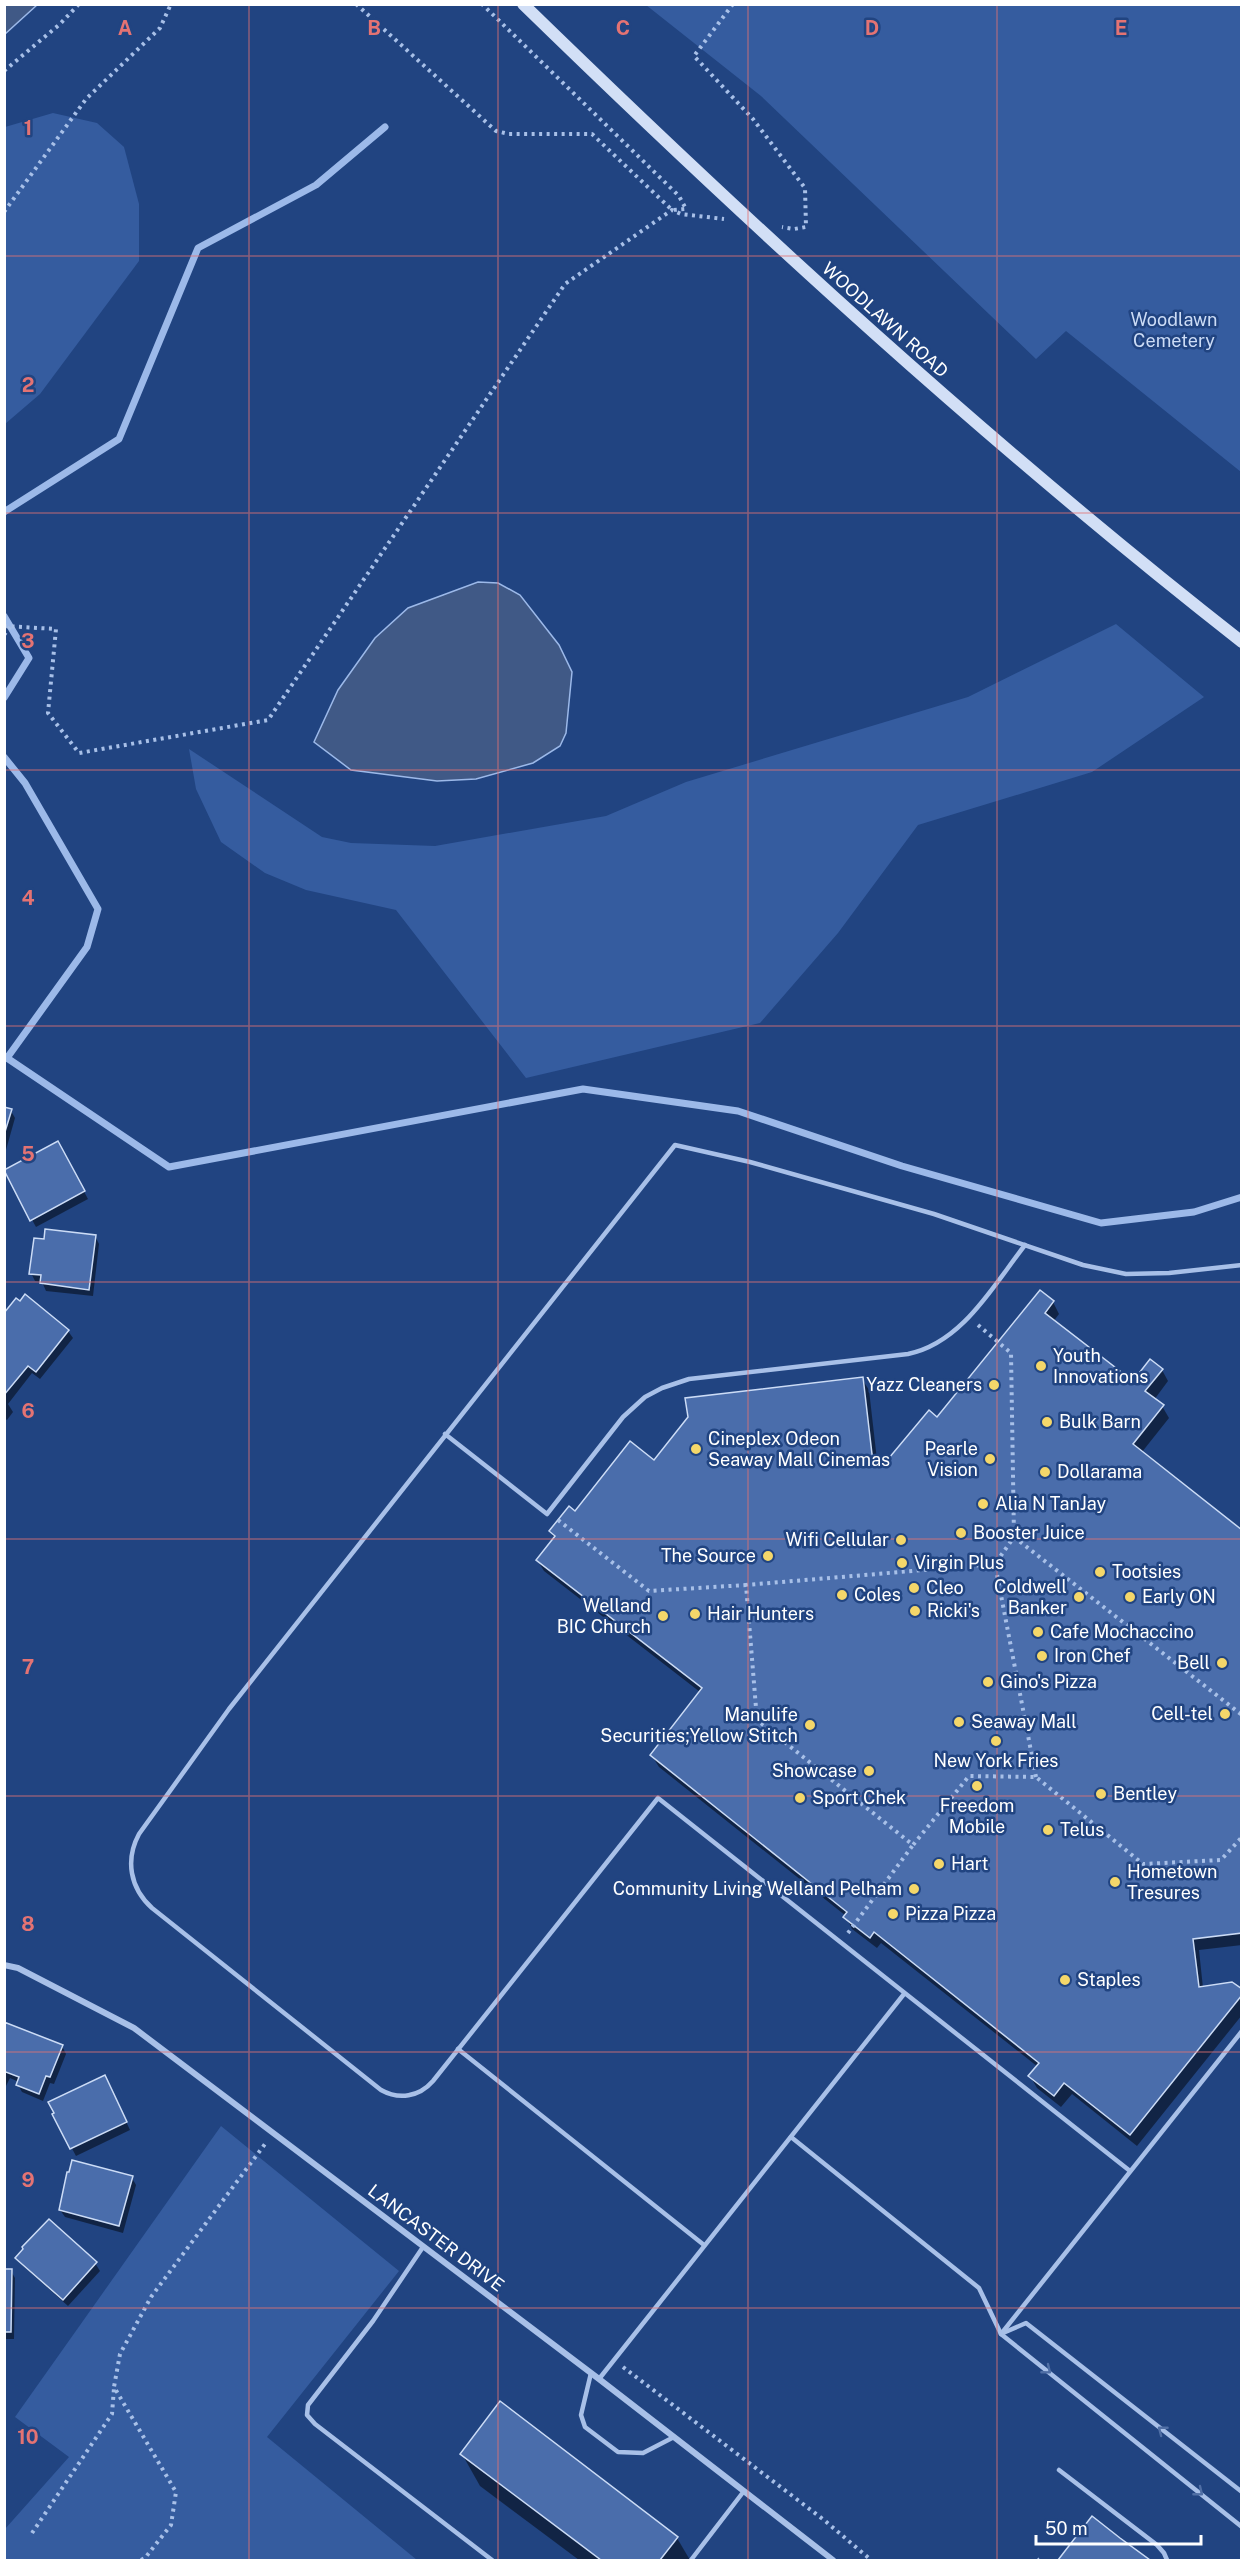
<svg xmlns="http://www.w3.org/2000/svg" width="1246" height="2565" font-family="'Public Sans',sans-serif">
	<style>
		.green { fill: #355c9f }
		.water { fill: #405986; stroke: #9cb9e9; stroke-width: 1.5 }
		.shadow { fill: #0007 }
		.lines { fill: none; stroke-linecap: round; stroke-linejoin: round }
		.stream { stroke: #9cb9e9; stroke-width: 7 }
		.building { fill: #4a6dab; stroke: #ccdcf6; stroke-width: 1.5 }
		.path { stroke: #a8c0e8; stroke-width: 4; stroke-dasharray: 3 4.5; stroke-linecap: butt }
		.service { stroke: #a8c0e8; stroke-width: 4.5 }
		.minor { stroke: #a8c0e8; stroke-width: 6 }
		.secondary { stroke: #d2dff6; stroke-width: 12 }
		.oneway { stroke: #506fa5 }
		.grid { fill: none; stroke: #e47373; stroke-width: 1.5; stroke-opacity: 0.55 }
		.poi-dot { fill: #f4d76a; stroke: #214481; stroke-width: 2 }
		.labels { text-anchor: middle; stroke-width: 5; stroke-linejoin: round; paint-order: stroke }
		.street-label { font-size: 18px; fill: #fff; stroke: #214481 }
		.park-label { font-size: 18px; fill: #ccdcf6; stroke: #214481 }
		.poi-label { font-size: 18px; fill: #fff; stroke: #214481; text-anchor: start }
		.grid-label { font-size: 20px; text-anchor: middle; font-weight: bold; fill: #e47373; stroke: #214481; stroke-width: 5; stroke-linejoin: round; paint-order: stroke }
	</style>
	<rect width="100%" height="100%" fill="#214481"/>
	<g class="green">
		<path d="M646,5H1241V472L1066,331L1036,359L761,96Z"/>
		<path d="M53,113L97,123L124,147L139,204V261L40,394L5,424V127Z"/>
		<path d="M1116,624L1204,697L1092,772L918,825L838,933L760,1023L526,1078L396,910L306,890L265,873L221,842L196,789L189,749L322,837L351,843L435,846L606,816L686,782L968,697Z"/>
		<path d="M221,2126L399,2271L267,2437L417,2560H5V2529L69,2457L15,2417Z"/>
	</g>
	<g class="water">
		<path d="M5,4H37V5L5,34Z"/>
		<path d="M478,582L498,583L520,595L559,645L572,672L566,733L560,746L533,763L476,779L437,781L351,770L314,742L338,690L375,638L408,608Z"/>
	</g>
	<g class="shadow">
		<path d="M4,1109L11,1111L15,1118L4,1157Z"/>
		<path d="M58,1143L88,1199L36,1227L5,1171Z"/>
		<path d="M95,1236L99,1244L93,1296L46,1291L42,1282L35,1281L31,1273L45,1240Z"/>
		<path d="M1053,1302L1059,1314L1053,1322L1133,1383L1162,1370L1168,1381L1154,1400L1162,1406L1169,1418L1142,1452L1242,1532V1945L1199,1950L1203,1988L1242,1991V2015L1137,2146L1072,2094L1061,2107L1037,2088L1030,2076L1038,2067L881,1943L877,1948L852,1929L846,1916L659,1767L652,1756L700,1692L544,1571L537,1560L555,1539L550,1531L654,1462L862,1379L869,1390L877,1460L885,1466L938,1420Z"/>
		<path d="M4,1315L68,1331L73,1338L40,1379L32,1373L8,1404L13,1412L7,1420L4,1418Z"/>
		<path d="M4,2024L62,2046L66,2054L54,2084L50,2083L43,2101L22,2092L18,2085L19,2082L10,2078L6,2086H4Z"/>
		<path d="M109,2085L130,2130L76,2156L54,2115Z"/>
		<path d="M132,2178L136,2185L123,2233L65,2217L60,2210Z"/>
		<path d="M17,2258L95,2263L100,2271L68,2306L22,2265Z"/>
		<path d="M4,2271H11L15,2278L14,2339H4Z"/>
		<path d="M462,2454L677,2538L690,2560H579L480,2486Z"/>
		<path d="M1092,2518L1148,2560H1060Z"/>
	</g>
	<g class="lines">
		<g class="stream">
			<path d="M4,512L119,439L198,248L316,185L385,127"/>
			<path d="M4,616L29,658L4,698"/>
			<path d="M4,757L25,783L98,909L87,947L7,1058"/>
			<path d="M4,1056L169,1167L583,1089L738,1111L902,1166L1101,1223L1194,1212L1242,1197"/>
		</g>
	</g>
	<g class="building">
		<path d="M4,1107L12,1109L4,1135Z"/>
		<path d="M58,1141L85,1191L30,1221L4,1170Z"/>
		<path d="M45,1229L96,1235L89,1290L40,1283L41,1275L29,1274L34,1238L44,1239Z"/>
		<path d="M1040,1290L1054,1301L1045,1313L1133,1381L1150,1359L1163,1369L1145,1391L1164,1405L1133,1444L1242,1530V1933L1193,1939L1199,1987L1232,1982L1242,1989V1995L1130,2135L1064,2083L1054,2096L1028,2076L1039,2063L874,1932L870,1938L843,1917L847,1912L650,1755L702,1688L536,1560L555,1536L549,1531L569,1506L575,1511L630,1441L654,1460L688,1417L685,1398L863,1377L872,1454L884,1464L929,1410L937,1417Z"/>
		<path d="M25,1294L69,1330L36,1372L28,1366L4,1395V1313L16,1298L20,1301Z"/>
		<path d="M4,2022L63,2045L50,2077L46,2076L39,2094L16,2085L19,2077L6,2072L4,2074Z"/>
		<path d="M105,2075L127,2122L70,2149L52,2114L54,2113L48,2102Z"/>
		<path d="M72,2160L133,2176L119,2226L59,2210L67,2172H69Z"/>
		<path d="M49,2219L97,2262L63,2300L15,2258L23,2249L22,2247Z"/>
		<path d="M4,2269H12L11,2332H4Z"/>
		<path d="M500,2401L678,2537L660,2560H601L460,2454Z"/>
		<path d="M1092,2516L1120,2538L1150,2560H1058Z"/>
	</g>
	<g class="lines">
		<g class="path">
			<path d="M356,4L496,131L509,134H592L672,210L686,209L679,196L482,4"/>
			<path d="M733,4L694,56L753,119L805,188L806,227L794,229L782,227"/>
			<path d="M4,71L60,24L79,4"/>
			<path d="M4,212L86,99L160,28L171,4"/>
			<path d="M4,626L56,629L48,713L79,753L268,720L565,284L672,210L681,214L724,219"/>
			<path d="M4,635L10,627"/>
			<path d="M978,1325L1011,1353L1014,1537L995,1564"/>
			<path d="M558,1520L649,1591L746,1585"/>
			<path d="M1014,1537L1242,1715"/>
			<path d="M1036,1777L995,1564L746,1585L757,1720L913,1845L969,1776L1036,1777L1143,1864L1221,1860L1242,1837"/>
			<path d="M848,1933L913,1845"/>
			<path d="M623,2367L824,2520L871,2560"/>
			<path d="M32,2533L112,2414L114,2388"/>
			<path d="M1037,2559L1038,2560"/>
			<path d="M141,2560L145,2558L171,2525L176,2492L114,2387L120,2354L151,2297L265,2144"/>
		</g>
		<g class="service">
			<path d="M445,1434L547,1514L623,1417L645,1397L662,1388L689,1379L908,1354C962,1343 993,1286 1025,1245"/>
			<path d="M458,2049L704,2245"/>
			<path d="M791,2137L979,2288L1001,2334L1242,2527"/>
			<path d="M1130,2171L658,1798L433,2081C419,2097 399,2100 381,2090L152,1908C130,1888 125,1860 139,1834L229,1709L675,1145L750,1162L934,1214L1083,1265L1126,1274L1169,1273L1242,1265"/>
			<path d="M423,2247L373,2321L308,2405L307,2415L315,2424L492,2560"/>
			<path d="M1003,2333L1026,2323L1242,2492"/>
			<path d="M1001,2334L1242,2031"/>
			<path d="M591,2373L581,2415L585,2427L618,2452L643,2453L674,2437"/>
			<path d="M599,2379L904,1994"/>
			<path d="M1059,2470L1157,2545L1164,2553L1167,2560"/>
			<path d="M691,2560L744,2491"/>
		</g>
		<path class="minor" d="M4,1965L18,1968L134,2028L599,2379L833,2560"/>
		<path class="secondary" d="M523,4C754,229 988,443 1242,642"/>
	</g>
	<defs><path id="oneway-chevron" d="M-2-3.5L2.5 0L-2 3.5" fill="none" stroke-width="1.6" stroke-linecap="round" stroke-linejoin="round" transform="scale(1.5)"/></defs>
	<g class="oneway">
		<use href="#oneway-chevron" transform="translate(1047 2370) rotate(39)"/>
		<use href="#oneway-chevron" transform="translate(1162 2430) rotate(-142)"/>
		<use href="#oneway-chevron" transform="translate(1199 2492) rotate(39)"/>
	</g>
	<path class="grid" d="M249,4V2560M498,4V2560M748,4V2560M997,4V2560M4,256H1242M4,513H1242M4,770H1242M4,1026H1242M4,1282H1242M4,1539H1242M4,1796H1242M4,2052H1242M4,2308H1242"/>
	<g class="poi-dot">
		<circle cx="1041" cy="1366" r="6"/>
		<circle cx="994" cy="1385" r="6"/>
		<circle cx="1047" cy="1422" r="6"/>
		<circle cx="696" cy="1449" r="6"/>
		<circle cx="990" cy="1459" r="6"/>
		<circle cx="1045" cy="1472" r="6"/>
		<circle cx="983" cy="1504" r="6"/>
		<circle cx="961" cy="1533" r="6"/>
		<circle cx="901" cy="1540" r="6"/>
		<circle cx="768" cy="1556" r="6"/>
		<circle cx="902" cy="1563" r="6"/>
		<circle cx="1100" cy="1572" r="6"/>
		<circle cx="914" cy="1588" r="6"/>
		<circle cx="842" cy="1595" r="6"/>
		<circle cx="1079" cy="1597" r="6"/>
		<circle cx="1130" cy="1597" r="6"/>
		<circle cx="915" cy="1611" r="6"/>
		<circle cx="695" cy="1614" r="6"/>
		<circle cx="663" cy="1616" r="6"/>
		<circle cx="1038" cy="1632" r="6"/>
		<circle cx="1042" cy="1656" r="6"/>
		<circle cx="1222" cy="1663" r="6"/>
		<circle cx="988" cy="1682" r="6"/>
		<circle cx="1225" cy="1714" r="6"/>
		<circle cx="959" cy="1722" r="6"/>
		<circle cx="810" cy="1725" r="6"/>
		<circle cx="996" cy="1741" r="6"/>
		<circle cx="869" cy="1771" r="6"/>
		<circle cx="977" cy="1786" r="6"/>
		<circle cx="1101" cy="1794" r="6"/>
		<circle cx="800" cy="1798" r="6"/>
		<circle cx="1048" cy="1830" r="6"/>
		<circle cx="939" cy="1864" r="6"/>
		<circle cx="1115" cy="1882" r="6"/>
		<circle cx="914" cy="1889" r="6"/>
		<circle cx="893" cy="1914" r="6"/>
		<circle cx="1065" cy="1980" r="6"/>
	</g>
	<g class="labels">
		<g class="street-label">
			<text transform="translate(885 320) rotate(42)" y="6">WOODLAWN ROAD</text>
			<text transform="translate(436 2238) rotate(37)" y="6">LANCASTER DRIVE</text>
		</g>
		<g class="park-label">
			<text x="1174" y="326">Woodlawn<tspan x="1174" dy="21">Cemetery</tspan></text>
		</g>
		<g class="poi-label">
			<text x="1053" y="1362">Youth<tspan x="1053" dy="21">Innovations</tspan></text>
			<text x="982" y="1391" text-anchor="end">Yazz Cleaners</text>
			<text x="1059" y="1428">Bulk Barn</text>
			<text x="708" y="1445">Cineplex Odeon<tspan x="708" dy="21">Seaway Mall Cinemas</tspan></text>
			<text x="978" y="1455" text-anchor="end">Pearle<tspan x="978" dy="21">Vision</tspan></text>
			<text x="1057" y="1478">Dollarama</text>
			<text x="995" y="1510">Alia N TanJay</text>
			<text x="973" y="1539">Booster Juice</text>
			<text x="889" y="1546" text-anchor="end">Wifi Cellular</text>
			<text x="756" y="1562" text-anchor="end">The Source</text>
			<text x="914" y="1569">Virgin Plus</text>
			<text x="1112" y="1578">Tootsies</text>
			<text x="1067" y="1593" text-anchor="end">Coldwell<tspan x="1067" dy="21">Banker</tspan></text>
			<text x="926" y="1594">Cleo</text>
			<text x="854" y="1601">Coles</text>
			<text x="1142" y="1603">Early ON</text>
			<text x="651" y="1612" text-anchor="end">Welland<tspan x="651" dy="21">BIC Church</tspan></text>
			<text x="927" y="1617">Ricki's</text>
			<text x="707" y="1620">Hair Hunters</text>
			<text x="1050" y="1638">Cafe Mochaccino</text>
			<text x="1054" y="1662">Iron Chef</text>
			<text x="1210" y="1669" text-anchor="end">Bell</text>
			<text x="1000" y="1688">Gino's Pizza</text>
			<text x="1213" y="1720" text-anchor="end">Cell-tel</text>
			<text x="798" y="1721" text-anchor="end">Manulife<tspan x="798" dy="21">Securities;Yellow Stitch</tspan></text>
			<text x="971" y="1728">Seaway Mall</text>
			<text x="996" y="1767" text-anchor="middle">New York Fries</text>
			<text x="857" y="1777" text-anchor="end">Showcase</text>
			<text x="1113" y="1800">Bentley</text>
			<text x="812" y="1804">Sport Chek</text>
			<text x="977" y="1812" text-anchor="middle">Freedom<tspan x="977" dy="21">Mobile</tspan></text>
			<text x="1060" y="1836">Telus</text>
			<text x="951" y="1870">Hart</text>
			<text x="1127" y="1878">Hometown<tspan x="1127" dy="21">Tresures</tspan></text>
			<text x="902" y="1895" text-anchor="end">Community Living Welland Pelham</text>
			<text x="905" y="1920">Pizza Pizza</text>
			<text x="1077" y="1986">Staples</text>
		</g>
	</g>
	<g class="grid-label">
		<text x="125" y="35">A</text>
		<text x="374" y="35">B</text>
		<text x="623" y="35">C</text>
		<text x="872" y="35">D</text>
		<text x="1121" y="35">E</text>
		<text x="28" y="135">1</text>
		<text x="28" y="392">2</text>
		<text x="28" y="648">3</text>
		<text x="28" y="905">4</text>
		<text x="28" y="1161">5</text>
		<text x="28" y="1418">6</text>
		<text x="28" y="1674">7</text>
		<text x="28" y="1931">8</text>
		<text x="28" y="2187">9</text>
		<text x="28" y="2444">10</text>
	</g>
	<rect width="1246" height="2565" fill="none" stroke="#ffffff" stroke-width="12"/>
	<path d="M1036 2535v9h165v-9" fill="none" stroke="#ffffff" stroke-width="3"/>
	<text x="1045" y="2535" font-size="18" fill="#ffffff" stroke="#214481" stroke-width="4.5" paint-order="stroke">50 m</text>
</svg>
